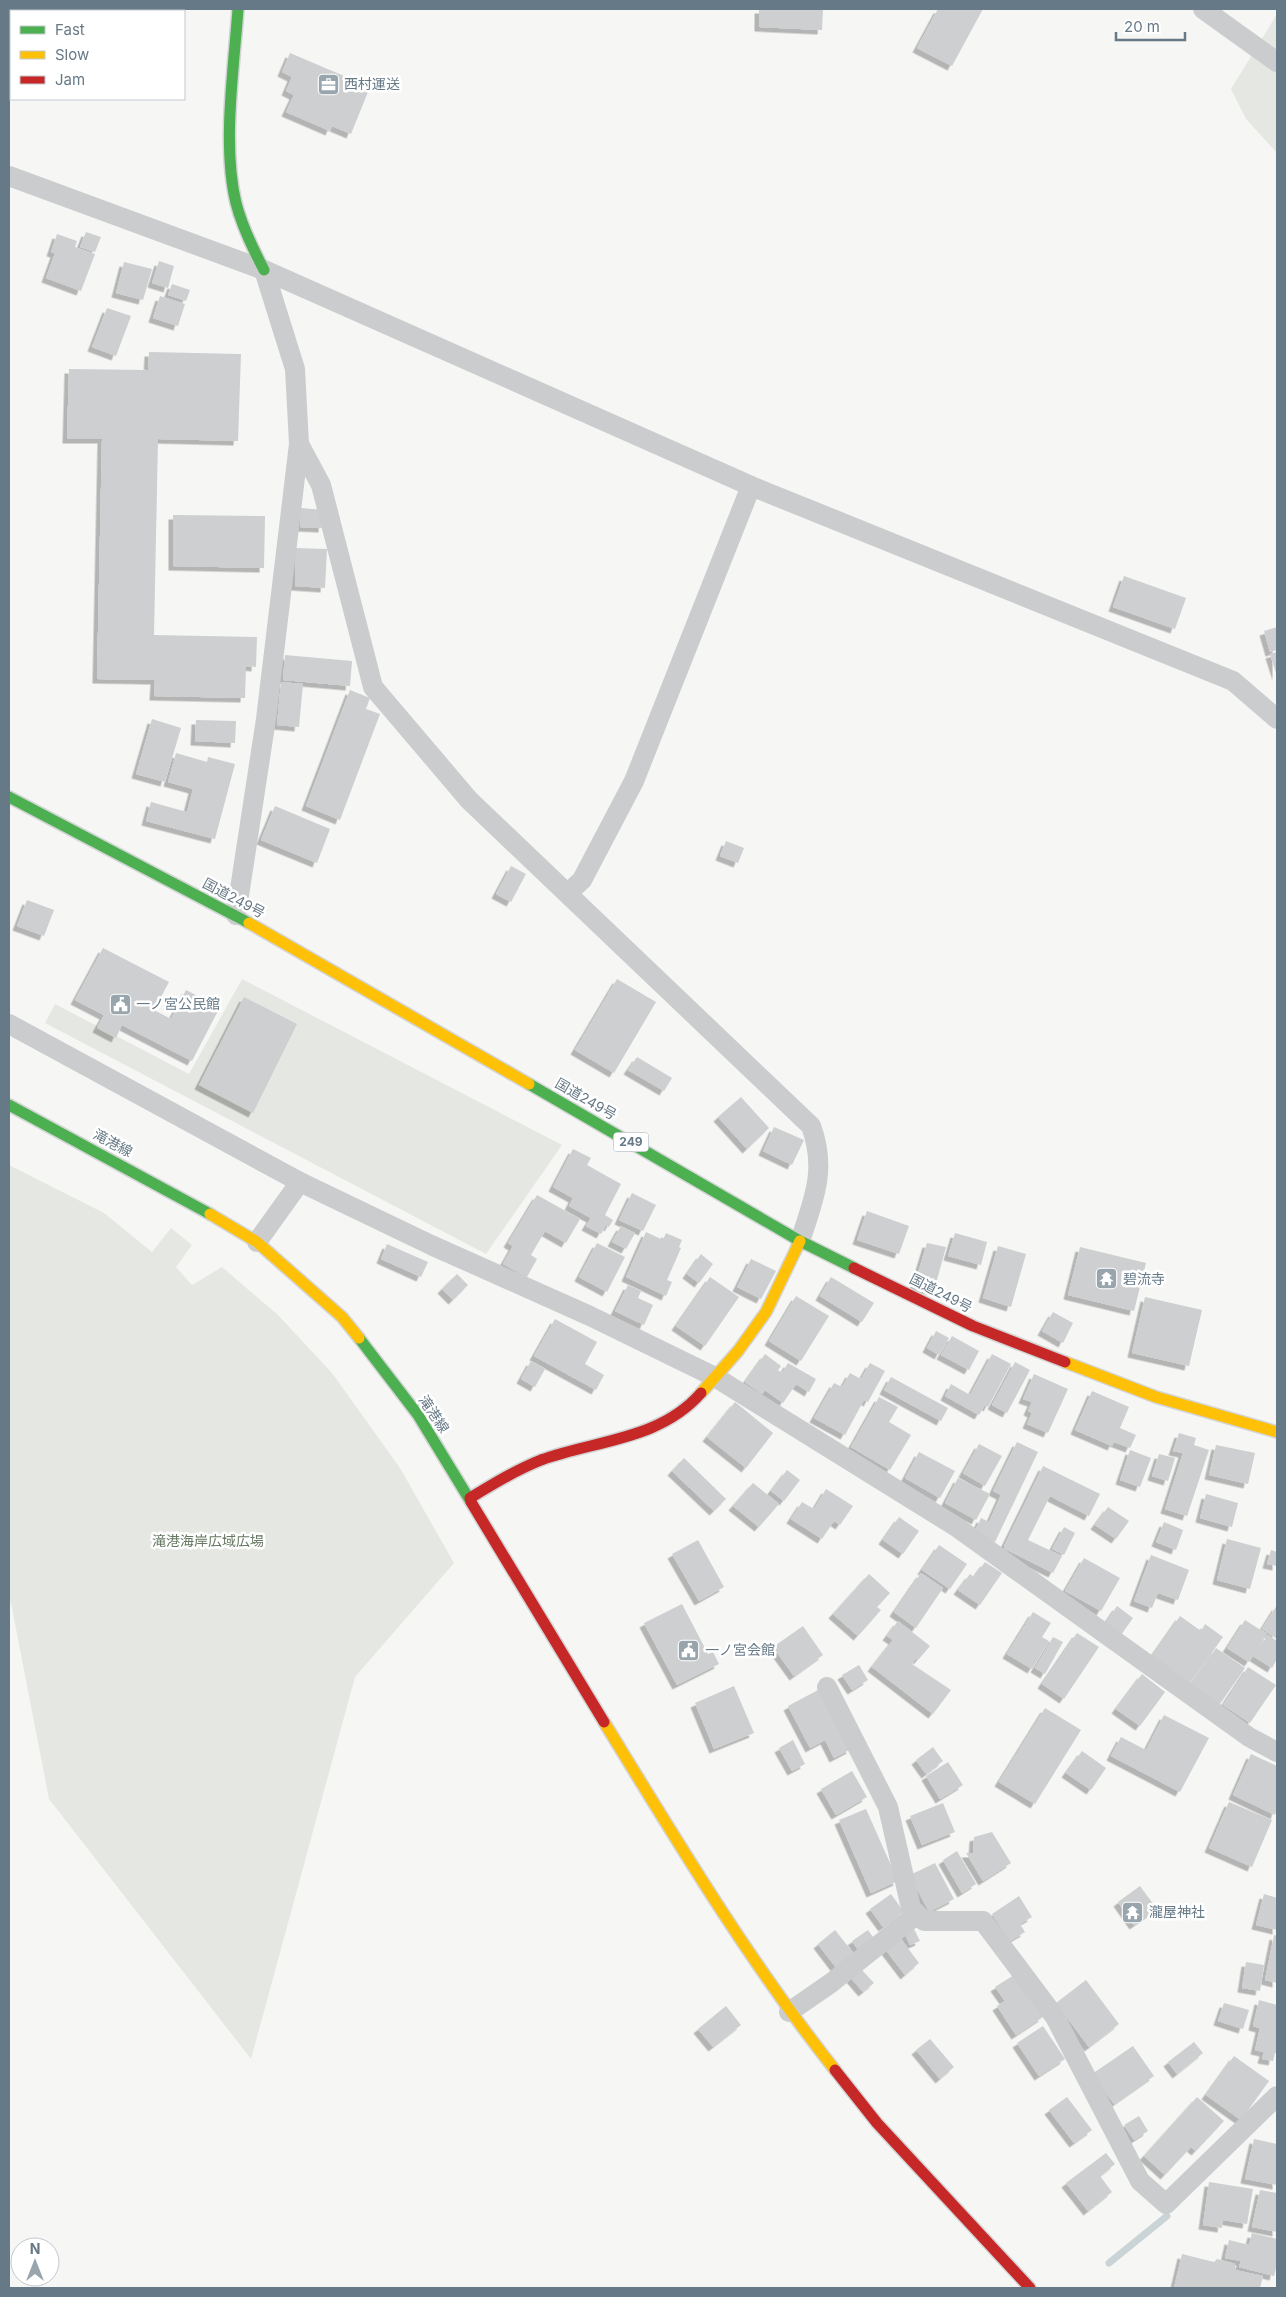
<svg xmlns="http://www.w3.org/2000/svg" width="1286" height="2297" font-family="Inter,'Noto Sans JP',sans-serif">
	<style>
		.green { fill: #e5e8e2 }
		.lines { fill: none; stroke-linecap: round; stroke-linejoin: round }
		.stream { stroke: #cad4d6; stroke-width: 7 }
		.building { fill: #cdcfd0; filter: url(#shadow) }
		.fast-casing { stroke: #d3d4d5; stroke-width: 14 }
		.slow-casing { stroke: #d3d4d5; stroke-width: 14 }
		.jam-casing { stroke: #d3d4d5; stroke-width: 14 }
		.street { stroke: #cbcccd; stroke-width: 20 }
		.fast { stroke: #4caf50; stroke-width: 11 }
		.slow { stroke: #ffc107; stroke-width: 11 }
		.jam { stroke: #c62828; stroke-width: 11 }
		.labels { text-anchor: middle; stroke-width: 5; stroke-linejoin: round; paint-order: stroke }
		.shield { fill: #fff; stroke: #94a1aa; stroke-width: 1 }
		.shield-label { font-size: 12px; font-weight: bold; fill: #667986 }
		.poi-label { font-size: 14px; fill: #667986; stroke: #fff; text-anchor: start }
		.street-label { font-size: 14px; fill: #667986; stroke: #fff }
		.park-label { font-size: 14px; fill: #667861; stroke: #fff }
	</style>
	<defs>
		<filter id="shadow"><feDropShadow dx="-4.5" dy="4.5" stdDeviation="0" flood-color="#0004"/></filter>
	</defs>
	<rect width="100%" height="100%" fill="#f6f6f5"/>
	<g class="green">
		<path d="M1277,14V153L1246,119L1231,89Z"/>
		<path d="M242,979L562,1145L486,1254L45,1023L55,1004L189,1074Z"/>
		<path d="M9,1165L104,1213L152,1252L171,1228L192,1245L176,1267L192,1285L222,1267L278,1315L332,1373L400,1468L454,1563L355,1677L251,2059L49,1799L11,1603L9,1600Z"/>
	</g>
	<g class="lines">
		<path class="stream" d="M1109,2263L1167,2216"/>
	</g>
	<g class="building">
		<path d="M759,9H823L822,30L759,27Z"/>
		<path d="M938,9H983L952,66L917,48Z"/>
		<path d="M290,53L370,87L351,134L332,126L330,131L286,112L294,95L286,91L292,77L282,72Z"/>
		<path d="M86,232L101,237L95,252L80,247Z"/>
		<path d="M57,234L77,241L75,247L95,254L81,291L46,278L55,253L51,252Z"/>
		<path d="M159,261L174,266L168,288L152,283Z"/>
		<path d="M124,262L152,269L143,300L116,293Z"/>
		<path d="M172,284L190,290L186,301L168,295Z"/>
		<path d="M160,296L185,304L178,326L153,318Z"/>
		<path d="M107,308L131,316L116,356L92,347Z"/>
		<path d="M149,352L241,354L238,441L158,439L154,635L257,637L256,667L246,666L245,698L154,696L155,680L97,679L102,439H67L69,369L148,370Z"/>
		<path d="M301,508L324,510L323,528L300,527Z"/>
		<path d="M173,515L265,516L264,568L173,566Z"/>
		<path d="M296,548L327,549L325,588L295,586Z"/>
		<path d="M1124,576L1186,598L1175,629L1113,607Z"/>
		<path d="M1277,627V650L1270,652L1264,631Z"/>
		<path d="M1277,652V676L1270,654Z"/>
		<path d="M285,655L352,661L350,686L283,680Z"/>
		<path d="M281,682L303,684L299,727L277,725Z"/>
		<path d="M350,690L370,698L366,709L380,714L340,820L306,806Z"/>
		<path d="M152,719L181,728L165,782L136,774Z"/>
		<path d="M196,720L236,721L235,743L195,741Z"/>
		<path d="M176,753L207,762L208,757L235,764L215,839L146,821L151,802L187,812L193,789L168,782Z"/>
		<path d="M275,806L330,829L317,863L261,840Z"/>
		<path d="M726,841L744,848L738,863L720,856Z"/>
		<path d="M511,866L526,874L511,902L496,894Z"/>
		<path d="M27,900L54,910L44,936L17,926Z"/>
		<path d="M103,948L169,982L154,1010L171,1019L186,990L220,1007L192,1061L122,1025L116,1038L97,1028L104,1015L75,1000Z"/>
		<path d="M617,979L656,1002L614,1073L575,1050Z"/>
		<path d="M244,997L297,1024L253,1113L199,1085Z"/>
		<path d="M637,1057L672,1078L664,1091L628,1070Z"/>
		<path d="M741,1097L769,1128L747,1149L718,1117Z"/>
		<path d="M774,1127L804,1140L792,1165L763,1151Z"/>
		<path d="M573,1149L591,1158L587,1165L621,1184L605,1215L613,1220L609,1227L606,1225L601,1234L586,1226L591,1218L569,1206L573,1198L553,1187Z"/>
		<path d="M632,1193L656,1205L643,1231L619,1220Z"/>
		<path d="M537,1195L580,1219L566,1243L545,1231L531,1255L537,1259L527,1277L503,1264L513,1246L508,1243Z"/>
		<path d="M867,1211L909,1226L899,1254L857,1240Z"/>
		<path d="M621,1226L635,1233L626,1249L612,1242Z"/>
		<path d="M646,1232L663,1240L666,1233L682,1240L679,1247L681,1248L667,1280L672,1282L666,1296L626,1277Z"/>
		<path d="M955,1233L987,1242L981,1265L948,1256Z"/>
		<path d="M597,1243L625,1257L607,1292L579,1277Z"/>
		<path d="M927,1243L946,1247L934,1291L914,1286Z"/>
		<path d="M387,1244L428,1262L421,1277L381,1259Z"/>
		<path d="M998,1246L1026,1254L1011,1307L983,1298Z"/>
		<path d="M1080,1247L1146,1263L1134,1311L1068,1295Z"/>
		<path d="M701,1254L713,1264L699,1283L687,1274Z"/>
		<path d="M751,1259L776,1271L761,1299L737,1287Z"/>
		<path d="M457,1274L468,1285L453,1300L442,1289Z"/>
		<path d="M710,1277L739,1297L705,1346L676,1326Z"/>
		<path d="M831,1277L874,1303L862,1322L820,1296Z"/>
		<path d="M628,1285L641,1291L638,1298L653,1305L644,1325L615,1311Z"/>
		<path d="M796,1296L829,1316L801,1361L769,1341Z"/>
		<path d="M1145,1297L1202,1310L1189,1366L1132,1353Z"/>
		<path d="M1053,1312L1073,1323L1063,1343L1042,1331Z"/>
		<path d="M555,1319L597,1342L585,1364L604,1375L596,1390L534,1356Z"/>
		<path d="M936,1331L949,1338L939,1355L927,1348Z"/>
		<path d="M952,1336L979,1351L969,1370L941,1355Z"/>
		<path d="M765,1354L781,1366L778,1370L782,1373L788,1363L816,1379L809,1392L796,1384L783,1403L765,1390L762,1394L745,1382Z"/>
		<path d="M992,1354L1011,1364L988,1407L985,1405L979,1415L945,1396L951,1384L970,1395Z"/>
		<path d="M531,1361L545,1369L535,1387L521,1379Z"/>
		<path d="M1015,1362L1030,1370L1007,1413L992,1405Z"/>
		<path d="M870,1363L885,1371L868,1402L864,1400L845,1435L814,1418L834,1383L842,1387L850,1373L861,1379Z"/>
		<path d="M1034,1374L1068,1389L1048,1433L1027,1424L1032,1413L1028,1411L1032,1402L1023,1399Z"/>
		<path d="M891,1377L948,1408L941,1421L884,1390Z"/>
		<path d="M1092,1391L1129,1407L1120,1428L1136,1435L1130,1448L1114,1442L1112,1446L1075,1430Z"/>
		<path d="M879,1397L898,1407L889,1422L911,1435L890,1470L851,1447Z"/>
		<path d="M735,1402L773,1433L746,1468L707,1437Z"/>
		<path d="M1179,1433L1196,1438L1194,1445L1209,1450L1187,1516L1165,1509L1183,1453L1173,1451Z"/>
		<path d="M1017,1442L1038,1452L995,1542L974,1533L981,1518L989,1522L1001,1495L993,1491Z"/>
		<path d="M979,1444L1002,1456L985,1486L963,1473Z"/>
		<path d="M1216,1445L1255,1453L1248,1484L1209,1475Z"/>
		<path d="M1130,1450L1151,1458L1140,1487L1120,1480Z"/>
		<path d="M919,1452L955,1471L940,1498L905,1478Z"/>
		<path d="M1159,1454L1175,1458L1168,1481L1152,1476Z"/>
		<path d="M684,1458L726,1499L714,1511L672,1471Z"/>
		<path d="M1043,1466L1100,1494L1089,1516L1050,1496L1028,1540L1062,1556L1053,1573L1005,1549L1004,1546Z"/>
		<path d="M787,1470L800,1480L784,1501L771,1491Z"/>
		<path d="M958,1478L990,1494L976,1520L945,1503Z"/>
		<path d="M753,1483L779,1504L759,1527L733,1506Z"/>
		<path d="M826,1489L853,1506L840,1525L834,1521L822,1539L791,1519L802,1502L814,1509Z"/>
		<path d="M1206,1494L1238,1503L1232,1527L1200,1518Z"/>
		<path d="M1108,1507L1129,1521L1116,1539L1095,1525Z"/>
		<path d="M899,1517L919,1531L903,1554L883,1540Z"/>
		<path d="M1164,1522L1183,1530L1176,1550L1156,1542Z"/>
		<path d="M1064,1527L1075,1533L1064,1555L1052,1549Z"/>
		<path d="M1227,1539L1261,1548L1250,1589L1217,1580Z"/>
		<path d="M698,1540L724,1587L699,1601L672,1554Z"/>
		<path d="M939,1545L967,1564L950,1589L922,1570Z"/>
		<path d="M1271,1550L1277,1552V1566L1267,1564Z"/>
		<path d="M1151,1555L1189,1570L1178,1600L1158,1593L1152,1608L1134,1601Z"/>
		<path d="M1084,1558L1120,1578L1101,1611L1065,1591Z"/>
		<path d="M985,1562L1002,1573L980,1605L958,1590L970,1574L974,1577Z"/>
		<path d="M921,1573L943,1588L916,1628L894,1612Z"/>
		<path d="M869,1574L890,1593L877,1607L881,1610L858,1636L833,1614Z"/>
		<path d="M682,1604L708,1654L713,1652L719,1664L677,1685L644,1623Z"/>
		<path d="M1277,1605V1639L1262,1629Z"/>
		<path d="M1117,1606L1133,1618L1121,1635L1105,1624Z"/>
		<path d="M1033,1612L1051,1623L1042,1637L1049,1641L1032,1669L1007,1654Z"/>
		<path d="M1180,1616L1201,1631L1205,1624L1223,1637L1190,1683L1152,1656Z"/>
		<path d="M1245,1620L1267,1634L1249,1662L1227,1648Z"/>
		<path d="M898,1621L930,1646L918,1660L916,1658L912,1664L951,1690L933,1714L872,1667L893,1640L887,1636Z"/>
		<path d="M803,1626L823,1655L794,1676L773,1647Z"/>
		<path d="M1077,1633L1099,1647L1064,1699L1042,1684Z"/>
		<path d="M1268,1635L1277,1641V1659L1272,1668L1253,1656Z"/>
		<path d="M1053,1637L1063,1642L1045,1674L1035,1668Z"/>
		<path d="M1216,1648L1245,1668L1220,1704L1191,1684Z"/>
		<path d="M859,1665L868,1680L852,1690L842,1675Z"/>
		<path d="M1248,1667L1276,1685L1250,1723L1223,1705Z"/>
		<path d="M1142,1674L1165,1692L1140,1726L1116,1709Z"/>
		<path d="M734,1686L754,1733L714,1749L695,1703Z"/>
		<path d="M820,1689L851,1749L834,1758L825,1740L810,1748L788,1706Z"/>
		<path d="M1045,1708L1081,1730L1035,1804L999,1782Z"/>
		<path d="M1164,1715L1209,1738L1180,1792L1111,1756L1121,1737L1146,1750Z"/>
		<path d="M793,1740L805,1764L792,1771L779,1748Z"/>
		<path d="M933,1747L943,1761L926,1774L916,1760Z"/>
		<path d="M1082,1751L1106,1768L1091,1790L1066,1773Z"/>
		<path d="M1251,1754L1277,1766V1809L1275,1815L1233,1795Z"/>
		<path d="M948,1762L963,1785L940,1799L926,1776Z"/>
		<path d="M852,1771L867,1797L836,1815L821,1789Z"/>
		<path d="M1229,1802L1272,1820L1252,1867L1209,1848Z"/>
		<path d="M943,1803L955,1832L922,1845L910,1816Z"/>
		<path d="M866,1809L898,1881L871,1893L839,1820Z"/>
		<path d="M992,1832L1011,1863L983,1881L966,1853H973L974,1837Z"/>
		<path d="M957,1851L976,1884L962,1893L943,1860Z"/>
		<path d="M935,1863L954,1899L929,1912L910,1875Z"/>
		<path d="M1140,1886L1157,1909L1134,1925L1118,1902Z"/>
		<path d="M891,1894L904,1912L883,1927L870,1909Z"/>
		<path d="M1264,1894L1277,1898V1930L1256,1925Z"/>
		<path d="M1019,1896L1032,1917L1020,1924L1025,1932L1010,1941L992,1914Z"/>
		<path d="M913,1927L920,1941L910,1945L904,1932Z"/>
		<path d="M835,1930L855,1955L837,1969L818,1944Z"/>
		<path d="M868,1930L875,1940L859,1951L852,1941Z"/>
		<path d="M1274,1935L1277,1936V1983L1265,1980Z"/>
		<path d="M901,1939L919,1963L905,1975L886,1950Z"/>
		<path d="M1246,1962L1264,1965L1260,1991L1242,1988Z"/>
		<path d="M861,1969L874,1983L863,1992L851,1978Z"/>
		<path d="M1014,1975L1043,2017L1016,2035L997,2006L1005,2001L995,1987Z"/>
		<path d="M1086,1980L1119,2024L1089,2047L1056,2003Z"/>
		<path d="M1259,2000L1277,2005V2053H1275L1273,2061L1262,2059L1264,2052L1255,2050L1260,2028L1253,2026Z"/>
		<path d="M1224,2003L1249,2010L1243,2029L1218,2021Z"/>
		<path d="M726,2006L741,2025L713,2047L698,2029Z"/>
		<path d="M1043,2026L1065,2059L1039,2076L1017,2043Z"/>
		<path d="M930,2039L954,2067L940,2079L916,2050Z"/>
		<path d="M1194,2042L1203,2053L1177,2074L1168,2062Z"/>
		<path d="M1133,2046L1154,2076L1114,2104L1092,2074Z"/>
		<path d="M1234,2056L1269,2081L1241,2120L1206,2095Z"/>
		<path d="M1067,2097L1092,2130L1074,2143L1049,2110Z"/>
		<path d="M1197,2097L1224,2121L1196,2151L1191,2147L1165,2175L1144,2156Z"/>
		<path d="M1139,2116L1148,2131L1134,2140L1124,2125Z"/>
		<path d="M1254,2139L1277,2144V2185L1245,2179Z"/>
		<path d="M1106,2153L1115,2164L1100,2176L1112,2192L1088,2211L1066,2183Z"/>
		<path d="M1209,2182L1253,2189L1247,2224L1223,2220L1222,2228L1203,2225Z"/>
		<path d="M1260,2190L1277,2193V2232L1252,2227Z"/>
		<path d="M1252,2233L1277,2239V2264L1274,2276L1239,2267L1241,2261L1225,2258L1229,2240L1249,2245Z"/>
		<path d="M1182,2254L1214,2262L1217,2259L1235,2264V2270L1263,2276L1260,2288H1174Z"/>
	</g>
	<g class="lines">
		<defs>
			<g id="fast">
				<path d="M238,9C234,67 222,146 236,203C242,227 253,249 264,270"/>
				<path d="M9,797L249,923"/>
				<path d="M529,1084L800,1241L854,1268"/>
				<path d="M9,1105L210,1214"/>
				<path d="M359,1338L418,1415L471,1502"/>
			</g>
			<g id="slow">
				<path d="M249,923L529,1084"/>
				<path d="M210,1214L257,1242L342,1317L359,1338"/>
				<path d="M1065,1362L1156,1397L1277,1432"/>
				<path d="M701,1393L738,1351L766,1312L800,1241"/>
				<path d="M604,1722C677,1841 748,1960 835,2070"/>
			</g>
			<g id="jam">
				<path d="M854,1268L973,1326L1065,1362"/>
				<path d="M470,1498C493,1484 516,1470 541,1460C596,1440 660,1440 701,1393"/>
				<path d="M471,1502L604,1722"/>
				<path d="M835,2070L877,2123L1030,2288"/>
			</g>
		</defs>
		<use href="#fast" class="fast-casing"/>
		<use href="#slow" class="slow-casing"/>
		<use href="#jam" class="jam-casing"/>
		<g class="street">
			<path d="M1203,9L1277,62"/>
			<path d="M9,176L264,270L751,486L1233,681L1277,719"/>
			<path d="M299,444L321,485L373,687L469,800L811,1126C827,1169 814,1199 800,1241"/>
			<path d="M568,893L582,880L634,781L751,486"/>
			<path d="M236,915L266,719L299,444L295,369L264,270"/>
			<path d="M9,1024L300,1182L431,1245L590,1316L715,1377L955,1526L1249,1737L1277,1752"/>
			<path d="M257,1242L300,1182"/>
			<path d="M827,1687L888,1807L911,1908L924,1921H983L1055,2017L1140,2181L1166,2204L1277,2096"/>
			<path d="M789,2012L831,1983L916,1915"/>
		</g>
		<use href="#fast" class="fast"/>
		<use href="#slow" class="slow"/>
		<use href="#jam" class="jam"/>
	</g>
	<defs>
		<symbol id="office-square" viewBox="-11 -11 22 22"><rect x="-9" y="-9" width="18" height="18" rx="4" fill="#98a5ad" stroke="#fff"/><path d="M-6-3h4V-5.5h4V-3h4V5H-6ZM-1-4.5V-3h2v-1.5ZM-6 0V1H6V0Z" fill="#fff"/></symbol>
		<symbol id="civic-square" viewBox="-11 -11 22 22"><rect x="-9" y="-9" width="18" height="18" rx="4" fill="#98a5ad" stroke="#fff"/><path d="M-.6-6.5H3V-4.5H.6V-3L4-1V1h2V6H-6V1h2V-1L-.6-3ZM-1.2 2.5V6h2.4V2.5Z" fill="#fff"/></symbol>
		<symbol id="temple-square" viewBox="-11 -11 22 22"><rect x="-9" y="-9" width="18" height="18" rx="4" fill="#98a5ad" stroke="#fff"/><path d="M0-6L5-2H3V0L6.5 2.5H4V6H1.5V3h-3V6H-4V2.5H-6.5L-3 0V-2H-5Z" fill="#fff"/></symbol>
	</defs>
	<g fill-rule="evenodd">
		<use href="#office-square" x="316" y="72" width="25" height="25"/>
		<use href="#civic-square" x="108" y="992" width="25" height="25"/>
		<use href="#temple-square" x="1094" y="1266" width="25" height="25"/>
		<use href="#civic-square" x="676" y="1638" width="25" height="25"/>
		<use href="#temple-square" x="1120" y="1900" width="25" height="25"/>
	</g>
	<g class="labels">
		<rect class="shield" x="613.5" y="1132.5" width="35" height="19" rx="4"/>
		<g class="shield-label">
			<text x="631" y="1146">249</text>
		</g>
		<g class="poi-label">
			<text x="344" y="89">西村運送</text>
			<text x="136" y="1009">一ノ宮公民館</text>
			<text x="1123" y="1284">碧流寺</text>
			<text x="705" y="1655">一ノ宮会館</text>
			<text x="1149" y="1917">瀧屋神社</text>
		</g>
		<g class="street-label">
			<text transform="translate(234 898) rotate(28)" y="5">国道249号</text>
			<text transform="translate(586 1099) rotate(30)" y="5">国道249号</text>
			<text transform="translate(113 1143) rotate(28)" y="5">滝港線</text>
			<text transform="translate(941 1293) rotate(27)" y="5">国道249号</text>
			<text transform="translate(434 1414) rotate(56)" y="5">滝港線</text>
		</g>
		<g class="park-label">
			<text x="208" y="1546">滝港海岸広域広場</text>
		</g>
	</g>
	<rect width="1286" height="2297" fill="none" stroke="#667986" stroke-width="20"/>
	<rect x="10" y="10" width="175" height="90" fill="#ffffff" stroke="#c2c9cf"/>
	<rect x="20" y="26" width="25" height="8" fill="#4caf50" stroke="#c2c9cf"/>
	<text x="55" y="35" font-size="15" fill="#667986">Fast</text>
	<rect x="20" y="51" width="25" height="8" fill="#ffc107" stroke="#c2c9cf"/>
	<text x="55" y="60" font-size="15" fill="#667986">Slow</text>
	<rect x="20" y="76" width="25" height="8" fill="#c62828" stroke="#c2c9cf"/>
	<text x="55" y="85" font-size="15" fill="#667986">Jam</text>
	<g transform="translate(35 2262)"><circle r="24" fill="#ffffff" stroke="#c2c9cf"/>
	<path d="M0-4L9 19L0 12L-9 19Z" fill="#98a5ad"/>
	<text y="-8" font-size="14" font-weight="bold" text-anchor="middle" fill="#667986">N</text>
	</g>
	<path d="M1116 32v8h69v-8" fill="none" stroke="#667986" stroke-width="2.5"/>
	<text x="1124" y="32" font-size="15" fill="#667986" stroke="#ffffff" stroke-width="4" paint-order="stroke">20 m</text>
</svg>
